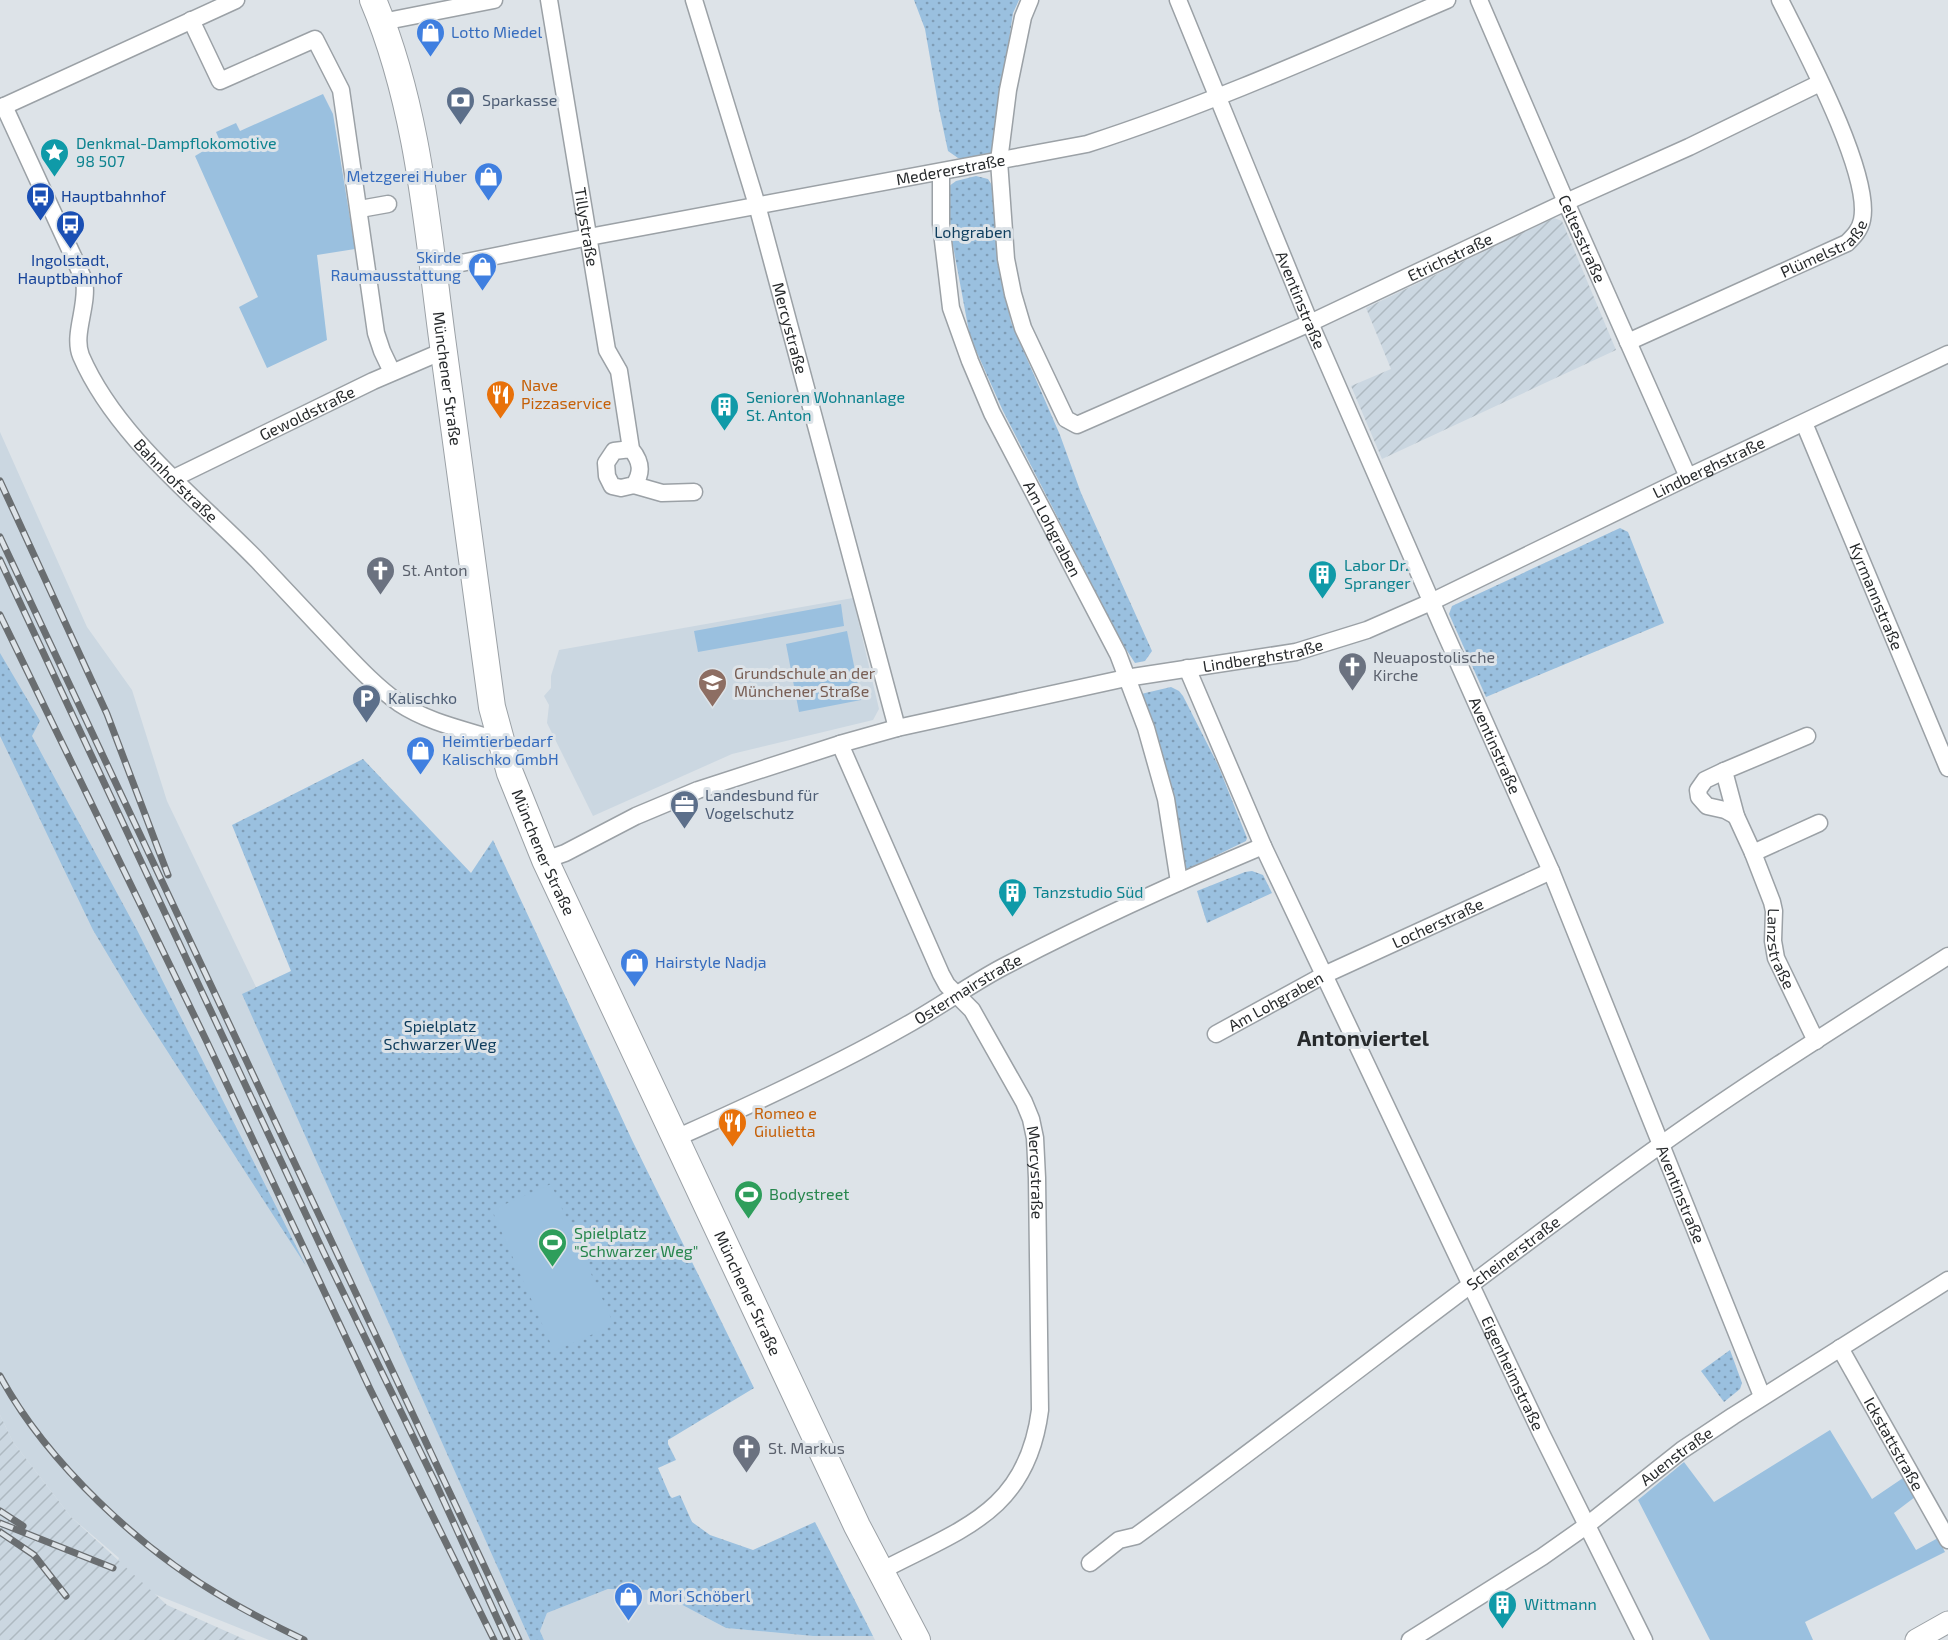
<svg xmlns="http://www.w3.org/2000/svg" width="1948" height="1640" font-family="'Exo 2',sans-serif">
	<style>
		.built { fill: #cbd7e1 }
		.industrial { fill: url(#industrial-furrows) }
		.grass { fill: url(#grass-dots) }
		.garden { fill: #9ac0df }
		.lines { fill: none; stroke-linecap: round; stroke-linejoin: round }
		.minor-casing { stroke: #9ba1a6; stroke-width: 19 }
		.tertiary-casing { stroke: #9ba1a6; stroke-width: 23 }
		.primary-casing { stroke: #9ba1a6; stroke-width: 28 }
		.minor { stroke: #fff; stroke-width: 16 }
		.tertiary { stroke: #fff; stroke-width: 21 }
		.primary { stroke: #fff; stroke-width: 26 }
		.rail-casing { stroke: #6a6e71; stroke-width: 7 }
		.rail { stroke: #dde3e8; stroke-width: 4.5; stroke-dasharray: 14; stroke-linecap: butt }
		.labels { text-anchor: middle; stroke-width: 6; stroke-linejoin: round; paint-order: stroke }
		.shop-label { font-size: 16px; fill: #366cbe; stroke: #dde3e8; text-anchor: start }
		.service-label { font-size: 16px; fill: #4e5e75; stroke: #dde3e8; text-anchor: start }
		.culture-label { font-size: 16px; fill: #0d838f; stroke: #dde3e8; text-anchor: start }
		.street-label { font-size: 16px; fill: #272a2c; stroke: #dde3e8 }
		.transit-label { font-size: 16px; fill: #164399; stroke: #dde3e8; text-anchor: start }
		.park-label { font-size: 16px; fill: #0e3d5d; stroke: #dde3e8 }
		.food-label { font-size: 16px; fill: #c56008; stroke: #dde3e8; text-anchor: start }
		.worship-label { font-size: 16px; fill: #5b616d; stroke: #dde3e8; text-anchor: start }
		.education-label { font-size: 16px; fill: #785e54; stroke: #dde3e8; text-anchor: start }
		.leisure-label { font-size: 16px; fill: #27864d; stroke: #dde3e8; text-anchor: start }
		.district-label { font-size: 22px; font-weight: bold; fill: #272a2c; stroke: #dde3e8 }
	</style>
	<defs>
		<pattern id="industrial-furrows" width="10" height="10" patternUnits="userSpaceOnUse" patternTransform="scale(1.5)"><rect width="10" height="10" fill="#cbd7e1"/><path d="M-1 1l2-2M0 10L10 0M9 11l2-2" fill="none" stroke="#aeb9c1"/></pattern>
		<pattern id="grass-dots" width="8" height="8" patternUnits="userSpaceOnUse" patternTransform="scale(1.5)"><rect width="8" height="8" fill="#9ac0df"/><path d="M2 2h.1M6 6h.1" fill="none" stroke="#7e9cb5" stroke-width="1.8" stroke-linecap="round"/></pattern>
	</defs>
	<rect width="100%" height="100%" fill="#dde3e8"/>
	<g class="built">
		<path d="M0,432L87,627L132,690L167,801L256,987L243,995L530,1640H269L112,1577L119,1558L71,1517L13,1442L0,1415Z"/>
		<path d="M853,598L879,709L873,720L732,754L593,816L547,723L549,705L544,696L551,688V676L559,650Z"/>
		<path d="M608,1589L654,1590L726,1628L813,1636H873L875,1640H544L540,1631L547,1613Z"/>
	</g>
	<g class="industrial">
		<path d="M1554,218L1562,221L1616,350L1382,459L1351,386L1391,369L1366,308Z"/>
		<path d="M0,1415L13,1442L71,1517L167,1605L246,1640H0Z"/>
	</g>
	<g class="grass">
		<path d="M914,0H1019L1013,13L992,155L970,161L958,158L948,151L939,109L925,29Z"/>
		<path d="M976,176L988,179L992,185L997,251L1011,322L1060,435L1081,493L1152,651L1145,661L1135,663L1122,643L1003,411L970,337L951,235L948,187L956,181Z"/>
		<path d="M1620,528L1628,532L1664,623L1486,697L1449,614L1452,606Z"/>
		<path d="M0,653L40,721L32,736L137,930L306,1266L142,1012L93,930L0,736Z"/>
		<path d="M1171,687L1179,691L1183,696L1218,765L1247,838L1246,841L1186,870L1184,869L1141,694Z"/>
		<path d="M363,759L471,873L493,840L632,1140L754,1388L668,1440V1444L676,1460L658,1468L670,1496L672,1498L680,1495L692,1522L710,1535L753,1550L815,1522L873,1636H813L726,1628L654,1590L608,1589L547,1613L540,1631L544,1640H530L242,994L291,971L232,825Z"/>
		<path d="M1252,871L1263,875L1272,893L1207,923L1197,891L1245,872Z"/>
		<path d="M1730,1350L1742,1383L1740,1389L1724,1402L1701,1371Z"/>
	</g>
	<g class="garden">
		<path d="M323,94L333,114L355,249L317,255L327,340L267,368L239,307L258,297L195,156L220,141L216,132L236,123L240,131Z"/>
		<path d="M841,604L844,626L698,652L694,631Z"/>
		<path d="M847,631L861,700L799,712L786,644Z"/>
		<path d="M551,1184L614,1325L554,1351L492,1210Z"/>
		<path d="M1830,1430L1872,1499L1903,1478L1915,1497L1894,1513L1916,1550L1938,1538L1945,1552L1805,1622L1813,1640H1710L1638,1500L1684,1462L1714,1502Z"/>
	</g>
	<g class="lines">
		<defs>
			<g id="minor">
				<path id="s1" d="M549,0L607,350L619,371L631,449L614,451L606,463L607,476L612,486L621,488L634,485C643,472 641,461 631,449"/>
				<path id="s2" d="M694,0L757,205L897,728"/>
				<path id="s3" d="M1030,0L1023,17L1008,90L999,161L1006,259L1013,294L1023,328L1066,419L1077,425L1310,323L1566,202L1689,147L1820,83"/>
				<path id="s4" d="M1178,0L1310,323L1442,626L1551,871L1762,1396"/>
				<path id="s5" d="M1479,0L1566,202L1688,477"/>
				<path d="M191,20L220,81L315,39L341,90L376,333L382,351L392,372"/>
				<path d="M382,22L494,0"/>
				<path id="s6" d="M4,106L84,280C89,305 72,334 81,356C116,437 198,499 258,561C284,589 310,616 336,644C356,665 375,686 399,703C429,723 466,730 500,741"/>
				<path d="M0,108L236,0"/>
				<path id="s7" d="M941,172V224L951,308L970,361L992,413L1118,654L1146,728L1166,799L1179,882"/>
				<path d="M360,209L388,204"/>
				<path id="s8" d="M432,269L589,237L1087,144C1211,104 1328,51 1447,0"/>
				<path id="s9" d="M1628,342L1847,243C1854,236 1860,230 1862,220C1872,174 1802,44 1780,0"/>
				<path id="s10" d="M1804,423L1948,768"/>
				<path id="s11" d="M174,478L373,381L443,351"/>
				<path d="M634,485L662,493L694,492"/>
				<path id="s12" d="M1187,668L1263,846L1541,1433L1644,1640"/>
				<path id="s13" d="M1807,736L1724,771L1736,816L1753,853L1772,902L1774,911L1773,941L1776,958L1816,1041"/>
				<path id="s14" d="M840,744L941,974L947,985L972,1010L1024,1102L1031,1119L1035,1138L1037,1178L1040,1410C1027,1512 961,1529 881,1571"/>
				<path d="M1724,771L1705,780L1698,790L1699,797L1707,806L1725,810L1736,816"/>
				<path d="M1753,853L1819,823"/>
				<path id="s15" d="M545,860L565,853L636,816L698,790L840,744L897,728L1126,678L1296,652L1367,630L1431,602L1688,477L1948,354"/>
				<path id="s16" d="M1216,1034L1324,975L1551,871"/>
				<path id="s17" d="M676,1138C753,1104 831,1068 905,1026C938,1008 969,985 1003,967C1087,923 1175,883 1263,846"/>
				<path id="s18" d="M1840,1348L1948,1540"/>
				<path id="s19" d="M1090,1563L1119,1540L1136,1536C1312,1408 1482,1272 1659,1146C1753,1079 1851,1018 1948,956"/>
				<path id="s20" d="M1410,1640L1542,1557L1586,1526L1682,1450L1733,1416L1948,1280"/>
			</g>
			<path id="tertiary" d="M1916,1640L1948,1622"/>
			<g id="primary">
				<path id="s21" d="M373,0C418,106 427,224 442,338C458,461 476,584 492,707L510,773L545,860L857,1526L917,1640"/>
			</g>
		</defs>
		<use href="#minor" class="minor-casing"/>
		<use href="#tertiary" class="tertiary-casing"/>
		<use href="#primary" class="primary-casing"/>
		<use href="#minor" class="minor"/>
		<use href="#tertiary" class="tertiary"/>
		<use href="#primary" class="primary"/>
		<defs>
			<g id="rail">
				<path d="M0,481L107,714L168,875"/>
				<path d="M0,537L519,1640"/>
				<path d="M0,560L323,1251L436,1484L507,1640"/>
				<path d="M0,615L207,1042L370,1389L494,1640"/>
				<path d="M0,1376C47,1463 141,1550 226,1599C251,1614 278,1627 304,1640"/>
				<path d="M0,1511L23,1526"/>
				<path d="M0,1523L113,1568"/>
				<path d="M0,1532L34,1555L66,1596"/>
			</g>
		</defs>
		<use href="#rail" class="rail-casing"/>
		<use href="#rail" class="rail"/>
	</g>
	<defs>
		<symbol id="shop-pin" viewBox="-11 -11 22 30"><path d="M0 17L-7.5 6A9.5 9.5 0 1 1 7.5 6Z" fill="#3f7fe0" stroke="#dde3e8"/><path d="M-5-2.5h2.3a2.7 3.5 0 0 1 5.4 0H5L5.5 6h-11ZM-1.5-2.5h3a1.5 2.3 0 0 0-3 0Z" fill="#fff"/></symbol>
		<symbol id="bank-pin" viewBox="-11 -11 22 30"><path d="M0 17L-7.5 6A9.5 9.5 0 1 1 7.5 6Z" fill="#5c6f8a" stroke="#dde3e8"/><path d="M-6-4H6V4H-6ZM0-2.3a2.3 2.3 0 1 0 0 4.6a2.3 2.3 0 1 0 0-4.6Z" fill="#fff"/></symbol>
		<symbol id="sight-pin" viewBox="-11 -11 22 30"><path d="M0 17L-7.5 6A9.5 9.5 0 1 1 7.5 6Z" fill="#0f9aa8" stroke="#dde3e8"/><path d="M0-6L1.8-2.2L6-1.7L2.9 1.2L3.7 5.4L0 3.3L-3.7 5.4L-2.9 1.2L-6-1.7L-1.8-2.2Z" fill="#fff"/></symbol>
		<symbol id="bus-pin" viewBox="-11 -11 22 30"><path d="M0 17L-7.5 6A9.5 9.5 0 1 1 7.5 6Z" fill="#1a4fb4" stroke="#dde3e8"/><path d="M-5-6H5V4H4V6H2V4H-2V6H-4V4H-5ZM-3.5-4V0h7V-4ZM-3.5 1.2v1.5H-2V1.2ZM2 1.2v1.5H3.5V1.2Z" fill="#fff"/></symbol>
		<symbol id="restaurant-pin" viewBox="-11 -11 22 30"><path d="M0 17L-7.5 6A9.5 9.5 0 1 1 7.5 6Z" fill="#e8710a" stroke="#dde3e8"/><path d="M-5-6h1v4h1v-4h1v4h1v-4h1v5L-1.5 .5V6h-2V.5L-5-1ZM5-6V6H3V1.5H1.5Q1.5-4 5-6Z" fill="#fff"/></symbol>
		<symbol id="building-pin" viewBox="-11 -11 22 30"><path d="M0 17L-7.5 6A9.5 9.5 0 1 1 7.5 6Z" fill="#0f9aa8" stroke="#dde3e8"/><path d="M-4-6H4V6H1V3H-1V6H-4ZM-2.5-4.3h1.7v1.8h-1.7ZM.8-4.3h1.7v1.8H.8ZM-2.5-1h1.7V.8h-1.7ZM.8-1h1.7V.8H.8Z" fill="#fff"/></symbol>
		<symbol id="church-pin" viewBox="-11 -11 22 30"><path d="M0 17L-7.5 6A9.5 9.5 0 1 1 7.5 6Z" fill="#6b7280" stroke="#dde3e8"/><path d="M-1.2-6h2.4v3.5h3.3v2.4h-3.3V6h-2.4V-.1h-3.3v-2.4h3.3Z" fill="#fff"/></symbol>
		<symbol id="school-pin" viewBox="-11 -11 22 30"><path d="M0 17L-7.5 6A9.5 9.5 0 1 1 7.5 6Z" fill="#8d6e63" stroke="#dde3e8"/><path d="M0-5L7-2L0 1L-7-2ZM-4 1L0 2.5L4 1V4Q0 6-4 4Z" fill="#fff"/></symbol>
		<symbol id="parking-pin" viewBox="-11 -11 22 30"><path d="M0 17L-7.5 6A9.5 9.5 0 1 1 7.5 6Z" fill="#5c6f8a" stroke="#dde3e8"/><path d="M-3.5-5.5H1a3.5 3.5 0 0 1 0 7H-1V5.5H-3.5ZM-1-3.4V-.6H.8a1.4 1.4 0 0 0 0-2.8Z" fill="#fff"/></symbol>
		<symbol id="office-pin" viewBox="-11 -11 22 30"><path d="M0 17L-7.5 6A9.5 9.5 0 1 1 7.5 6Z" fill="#5c6f8a" stroke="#dde3e8"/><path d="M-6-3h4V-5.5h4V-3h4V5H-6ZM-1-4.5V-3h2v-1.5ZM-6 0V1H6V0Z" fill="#fff"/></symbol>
		<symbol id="stadium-pin" viewBox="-11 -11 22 30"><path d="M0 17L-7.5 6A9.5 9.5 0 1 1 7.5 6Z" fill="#2e9e5b" stroke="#dde3e8"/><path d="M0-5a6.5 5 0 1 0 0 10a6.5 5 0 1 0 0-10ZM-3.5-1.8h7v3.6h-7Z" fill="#fff"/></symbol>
	</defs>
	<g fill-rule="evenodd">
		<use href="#shop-pin" x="414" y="16" width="33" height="45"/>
		<use href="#bank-pin" x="444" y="84" width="33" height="45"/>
		<use href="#sight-pin" x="38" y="136" width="33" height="45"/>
		<use href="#shop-pin" x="472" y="160" width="33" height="45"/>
		<use href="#bus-pin" x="24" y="180" width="33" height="45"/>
		<use href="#bus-pin" x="54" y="208" width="33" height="45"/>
		<use href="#shop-pin" x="466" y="250" width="33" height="45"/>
		<use href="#restaurant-pin" x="484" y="378" width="33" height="45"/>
		<use href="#building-pin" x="708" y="390" width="33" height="45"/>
		<use href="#church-pin" x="364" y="554" width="33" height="45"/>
		<use href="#building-pin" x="1306" y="558" width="33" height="45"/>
		<use href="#church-pin" x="1336" y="650" width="33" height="45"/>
		<use href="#school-pin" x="696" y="666" width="33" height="45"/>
		<use href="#parking-pin" x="350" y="682" width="33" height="45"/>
		<use href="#shop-pin" x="404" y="734" width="33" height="45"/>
		<use href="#office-pin" x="668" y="788" width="33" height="45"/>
		<use href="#building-pin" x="996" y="876" width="33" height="45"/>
		<use href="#shop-pin" x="618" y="946" width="33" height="45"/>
		<use href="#restaurant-pin" x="716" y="1106" width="33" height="45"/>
		<use href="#stadium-pin" x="732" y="1178" width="33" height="45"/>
		<use href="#stadium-pin" x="536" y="1226" width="33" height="45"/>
		<use href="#church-pin" x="730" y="1432" width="33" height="45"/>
		<use href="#shop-pin" x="612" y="1580" width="33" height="45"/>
		<use href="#building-pin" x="1486" y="1588" width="33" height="45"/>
	</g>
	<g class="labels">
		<g class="shop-label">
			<text x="451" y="38">Lotto Miedel</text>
			<text x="467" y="182" text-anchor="end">Metzgerei Huber</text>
			<text x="461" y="263" text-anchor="end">Skirde<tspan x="461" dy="18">Raumausstattung</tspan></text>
			<text x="442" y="747">Heimtierbedarf<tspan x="442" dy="18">Kalischko GmbH</tspan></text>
			<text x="655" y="968">Hairstyle Nadja</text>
			<text x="649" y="1602">Mori Schöberl</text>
		</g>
		<g class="service-label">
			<text x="482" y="106">Sparkasse</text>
			<text x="388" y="704">Kalischko</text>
			<text x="705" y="801">Landesbund für<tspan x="705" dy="18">Vogelschutz</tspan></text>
		</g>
		<g class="culture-label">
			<text x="76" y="149">Denkmal-Dampflokomotive<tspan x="76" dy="18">98 507</tspan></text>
			<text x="746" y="403">Senioren Wohnanlage<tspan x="746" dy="18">St. Anton</tspan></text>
			<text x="1344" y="571">Labor Dr.<tspan x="1344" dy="18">Spranger</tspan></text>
			<text x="1033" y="898">Tanzstudio Süd</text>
			<text x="1524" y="1610">Wittmann</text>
		</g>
		<g class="street-label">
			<text dy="6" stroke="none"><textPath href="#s8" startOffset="528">Medererstraße</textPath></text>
			<text dy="6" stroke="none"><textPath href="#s1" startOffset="230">Tillystraße</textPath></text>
			<text dy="6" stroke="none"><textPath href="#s5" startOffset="260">Celtesstraße</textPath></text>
			<text dy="6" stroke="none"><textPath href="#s9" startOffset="218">Plümelstraße</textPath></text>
			<text dy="6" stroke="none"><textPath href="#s3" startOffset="856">Etrichstraße</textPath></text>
			<text dy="6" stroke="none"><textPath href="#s4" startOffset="324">Aventinstraße</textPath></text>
			<text dy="6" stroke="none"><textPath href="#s2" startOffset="342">Mercystraße</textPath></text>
			<text dy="6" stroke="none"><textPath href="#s21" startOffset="387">Münchener Straße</textPath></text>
			<text dy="6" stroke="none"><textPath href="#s11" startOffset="148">Gewoldstraße</textPath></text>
			<text dy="6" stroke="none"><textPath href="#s15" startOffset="1236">Lindberghstraße</textPath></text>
			<text dy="6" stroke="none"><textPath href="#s6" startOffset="426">Bahnhofstraße</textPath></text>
			<text dy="6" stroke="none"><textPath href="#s7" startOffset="380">Am Lohgraben</textPath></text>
			<text dy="6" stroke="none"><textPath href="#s10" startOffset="188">Kyrmannstraße</textPath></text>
			<text dy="6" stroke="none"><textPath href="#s15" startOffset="750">Lindberghstraße</textPath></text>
			<text dy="6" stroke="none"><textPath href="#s4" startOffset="810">Aventinstraße</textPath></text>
			<text dy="6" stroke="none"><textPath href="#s21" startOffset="873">Münchener Straße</textPath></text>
			<text dy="6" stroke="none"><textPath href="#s16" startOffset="248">Locherstraße</textPath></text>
			<text dy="6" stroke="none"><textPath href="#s13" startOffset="278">Lanzstraße</textPath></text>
			<text dy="6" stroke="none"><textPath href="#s17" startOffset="328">Ostermairstraße</textPath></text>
			<text dy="6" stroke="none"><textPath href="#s16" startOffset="68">Am Lohgraben</textPath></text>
			<text dy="6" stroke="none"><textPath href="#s14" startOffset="477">Mercystraße</textPath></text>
			<text dy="6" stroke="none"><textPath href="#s4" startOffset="1296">Aventinstraße</textPath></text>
			<text dy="6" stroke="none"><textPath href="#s19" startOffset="526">Scheinerstraße</textPath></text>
			<text dy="6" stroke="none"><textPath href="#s21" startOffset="1359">Münchener Straße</textPath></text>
			<text dy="6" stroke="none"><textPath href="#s12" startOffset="777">Eigenheimstraße</textPath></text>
			<text dy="6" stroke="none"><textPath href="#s18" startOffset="110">Ickstattstraße</textPath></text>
			<text dy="6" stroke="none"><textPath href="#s20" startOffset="324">Auenstraße</textPath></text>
		</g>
		<g class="transit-label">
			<text x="61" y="202">Hauptbahnhof</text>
			<text x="70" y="266" text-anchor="middle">Ingolstadt,<tspan x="70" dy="18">Hauptbahnhof</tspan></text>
		</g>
		<g class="park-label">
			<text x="973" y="238">Lohgraben</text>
			<text x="440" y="1032">Spielplatz<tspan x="440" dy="18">Schwarzer Weg</tspan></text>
		</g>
		<g class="food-label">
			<text x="521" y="391">Nave<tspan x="521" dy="18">Pizzaservice</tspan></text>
			<text x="754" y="1119">Romeo e<tspan x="754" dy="18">Giulietta</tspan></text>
		</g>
		<g class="worship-label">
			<text x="402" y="576">St. Anton</text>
			<text x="1373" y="663">Neuapostolische<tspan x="1373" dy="18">Kirche</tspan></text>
			<text x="768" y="1454">St. Markus</text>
		</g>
		<g class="education-label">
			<text x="734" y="679">Grundschule an der<tspan x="734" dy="18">Münchener Straße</tspan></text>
		</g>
		<g class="leisure-label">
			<text x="769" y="1200">Bodystreet</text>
			<text x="574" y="1239">Spielplatz<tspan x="574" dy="18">"Schwarzer Weg"</tspan></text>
		</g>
		<g class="district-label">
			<text x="1363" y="1046">Antonviertel</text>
		</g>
	</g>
</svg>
